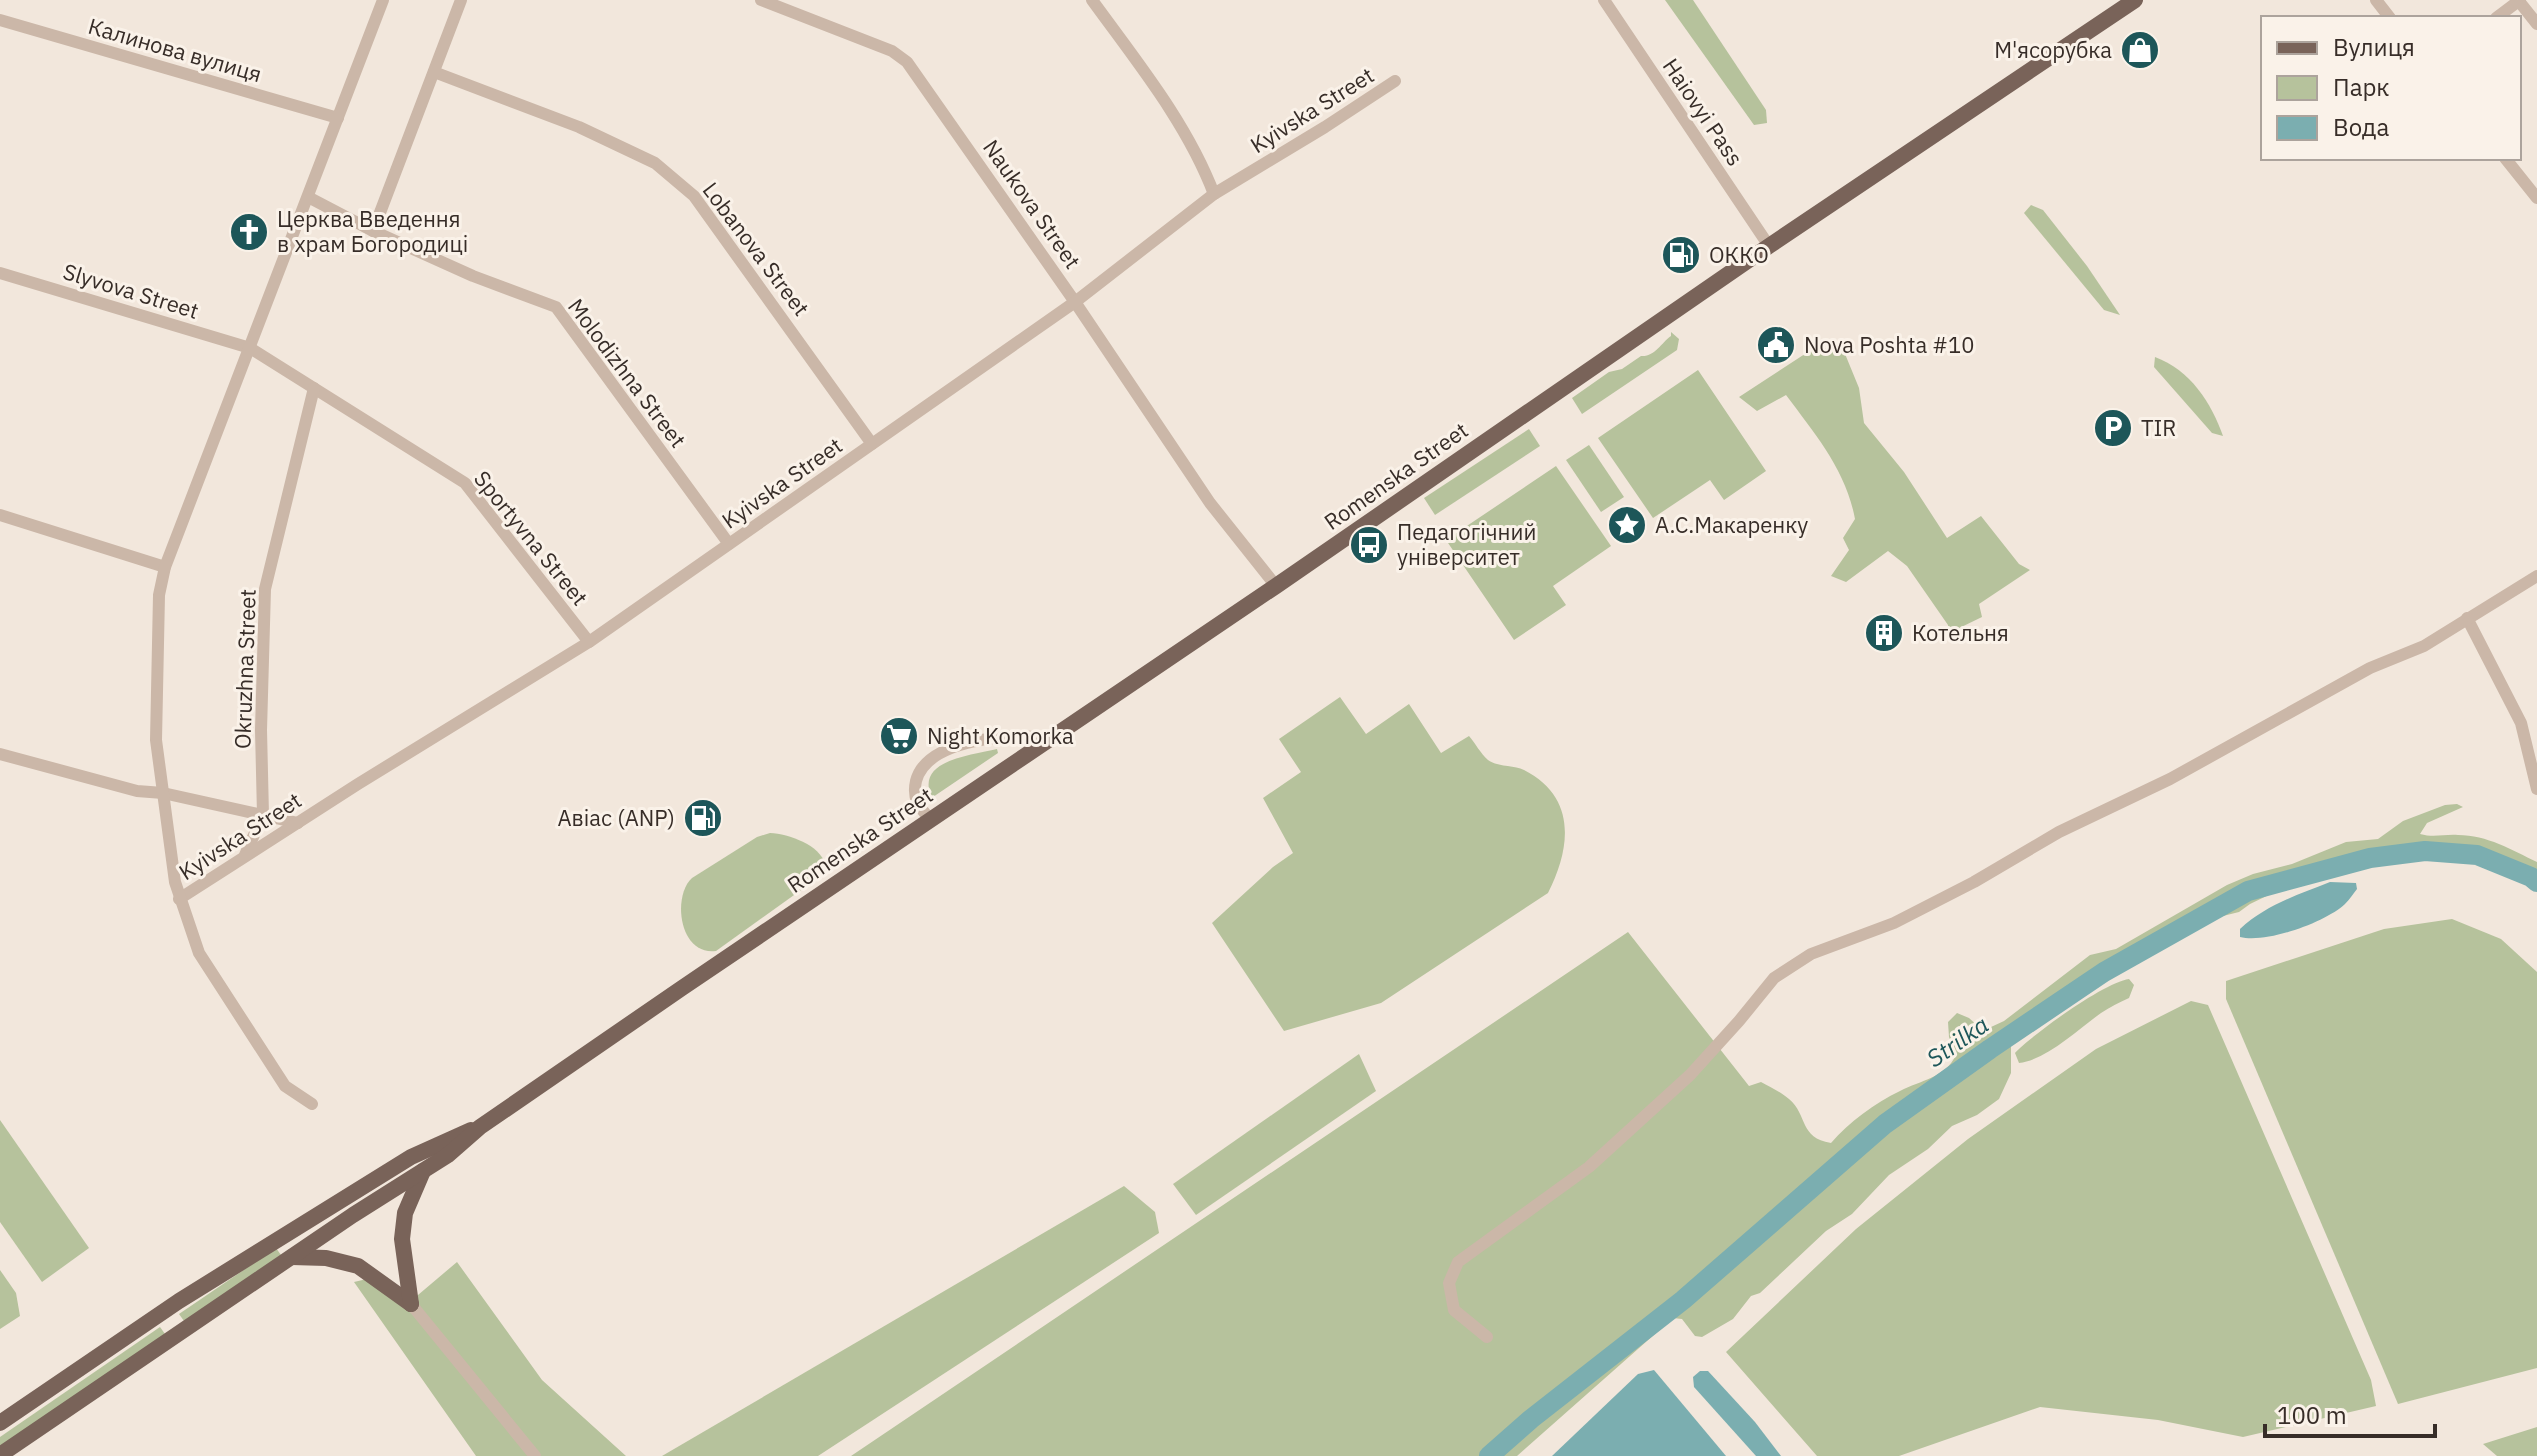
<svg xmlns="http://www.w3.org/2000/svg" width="2537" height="1456" font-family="'IBM Plex Sans',sans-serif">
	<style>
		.green { fill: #b6c29c }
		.water { fill: #7baeb0 }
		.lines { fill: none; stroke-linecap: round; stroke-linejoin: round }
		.river { stroke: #7baeb0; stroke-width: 20 }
		.minor { stroke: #cbb7a8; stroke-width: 12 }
		.major { stroke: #796359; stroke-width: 16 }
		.labels { text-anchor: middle; stroke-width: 6; stroke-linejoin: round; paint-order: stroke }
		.street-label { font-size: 22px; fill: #372d28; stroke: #faf2e9 }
		.poi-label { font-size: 22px; fill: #372d28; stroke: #faf2e9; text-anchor: start }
		.water-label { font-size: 24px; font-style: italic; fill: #1d5659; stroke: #faf2e9 }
	</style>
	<rect width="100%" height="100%" fill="#f2e7dc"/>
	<g class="green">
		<path d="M1665,0H1693L1766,110L1767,123L1754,125Z"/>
		<path d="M2031,205L2043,210L2087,266L2120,315L2104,310L2024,213Z"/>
		<path d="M1671,332L1679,339L1677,350L1582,414L1572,398L1609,372L1622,369L1641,356C1655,357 1661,343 1671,336Z"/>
		<path d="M1814,348L1843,349L1859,388L1864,423L1904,472L1947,538L1981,516L2019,564L2030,570L1979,604L1982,617L1949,633L1948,625L1907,566L1888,551L1846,582L1831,576L1849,550L1843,538L1855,519C1846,470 1815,434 1786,395L1757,411L1739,397Z"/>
		<path d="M2155,357C2190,370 2211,402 2223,436L2212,433L2154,367Z"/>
		<path d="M1698,370L1766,471L1724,500L1710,480L1653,518L1598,438Z"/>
		<path d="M1529,429L1540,446L1435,515L1424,498Z"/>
		<path d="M1589,445L1624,497L1601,512L1566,460Z"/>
		<path d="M1556,466L1611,546L1553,586L1566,605L1514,640L1446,540Z"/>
		<path d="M1340,697L1366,734L1409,704L1441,753L1469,736C1475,743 1481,754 1488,760C1497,767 1514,765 1524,770C1577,797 1571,848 1548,893L1381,1003L1284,1031L1212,923L1273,867L1293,853L1263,798L1301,772L1279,739Z"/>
		<path d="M997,749L998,753L933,797L930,793C919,759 974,755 997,749Z"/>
		<path d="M2457,804L2463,807L2427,823L2420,834C2434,838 2444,834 2458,835C2487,835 2512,850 2537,862V879L2523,868L2495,856L2465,851L2356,865L2279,890L2250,904L2239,912L2203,921L2184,934L2116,965L2098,979L2085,983L2070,1004L2011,1045V1073L1999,1099L1977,1115L1952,1126L1928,1149L1889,1175L1852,1214L1826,1231L1760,1293L1751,1296L1733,1319L1702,1337L1695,1336L1682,1319L1673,1318L1517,1456H851L1628,932L1749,1086L1761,1082C1770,1087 1781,1092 1789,1099C1808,1115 1799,1138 1831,1143C1849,1122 1875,1103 1900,1091C1921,1080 1945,1078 1956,1055L1949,1037L1948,1022L1957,1013L1969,1018L1979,1027H1991L2004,1021L2090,955L2116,949L2227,885L2253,874L2292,864L2346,842L2378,839L2403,821L2445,805Z"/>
		<path d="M770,833C789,834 820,845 825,864L822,875L716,951C679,956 672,896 692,878L757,837Z"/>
		<path d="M2452,919L2501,939L2537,972V1368L2398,1404L2226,999V981L2384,929Z"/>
		<path d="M2129,979L2134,985L2129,998C2120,1002 2110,1007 2101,1013C2077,1030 2048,1059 2019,1063L2015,1053C2033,1034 2105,982 2129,979Z"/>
		<path d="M2191,1001L2208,1005L2371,1380L2376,1406L2243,1437L2158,1420L2040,1407L1899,1456H1817L1726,1352L1856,1229L1968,1139L2096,1049Z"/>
		<path d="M1359,1054L1376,1091L1196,1215L1173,1184Z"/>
		<path d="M0,1120L89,1248L42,1282L0,1222Z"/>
		<path d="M1124,1186L1155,1212L1159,1233L818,1456H662Z"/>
		<path d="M276,1248L281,1255L184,1321L179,1314Z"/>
		<path d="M457,1262L542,1380L626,1456H476L354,1282L371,1278L405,1306Z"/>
		<path d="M0,1270L16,1293L20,1316L0,1329Z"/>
		<path d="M160,1327L165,1334L0,1447V1437Z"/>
		<path d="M2537,1427V1456H2497L2483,1444Z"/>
	</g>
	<g class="water">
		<path d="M2330,882L2356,883L2357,889C2353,894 2350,899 2345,904C2326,922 2266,944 2240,937V929C2266,905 2297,895 2330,882Z"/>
		<path d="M1654,1370L1726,1456H1552L1638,1374Z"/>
		<path d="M1700,1371H1708L1755,1422L1781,1456H1756L1694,1387L1693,1377Z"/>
	</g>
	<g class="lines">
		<path class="river" d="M1489,1456L1531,1419L1683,1300L1885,1124L1990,1049L2104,972L2248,891L2370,858L2425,851L2477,855L2531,877L2537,882"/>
		<g class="minor">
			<path d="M761,0L892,51L907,62L1075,302L1210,503L1276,586"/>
			<path d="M1092,0C1137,62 1187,123 1214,194"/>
			<path d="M1604,0L1769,246"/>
			<path d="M2376,0L2390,18"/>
			<path d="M2518,0L2537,24"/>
			<path d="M2496,18L2520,0"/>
			<path d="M0,20L338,118"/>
			<path d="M434,72L579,127L655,163L694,196L872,444"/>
			<path d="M2505,158L2537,198"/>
			<path d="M308,197L373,231L473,276L556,307L729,544"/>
			<path d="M373,231L461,0"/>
			<path d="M0,273L250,348L465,483L589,642"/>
			<path d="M0,515L165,567"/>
			<path d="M2467,618L2521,723L2537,789"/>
			<path d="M0,754L137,791L163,793L298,823"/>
			<path d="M930,819C919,807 912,799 916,781C927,738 1014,733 1050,738"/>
			<path d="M245,855L263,815L261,730L265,589L314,388"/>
			<path d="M179,899L358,784L589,642L1075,302L1214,194L1325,127L1395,81"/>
			<path d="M312,1104L285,1086L199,953L175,882L156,740L159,595L165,567L383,0"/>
			<path d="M411,1304L535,1456"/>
			<path d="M1487,1337L1454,1310L1449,1283L1458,1262L1589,1167L1690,1075L1739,1021L1774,978L1811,954L1894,923L1974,882L2059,832L2170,779L2370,668L2424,646L2537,576"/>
		</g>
		<g class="major">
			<path d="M292,1257L326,1258L358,1266L411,1304"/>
			<path d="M411,1304L402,1239L405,1213L423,1171"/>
			<path d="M0,1423L179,1301L411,1157L471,1130"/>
			<path d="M0,1455L353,1215L448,1155L480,1127L682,988L1276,586L1769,246L2135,0"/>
		</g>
	</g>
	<defs>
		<symbol id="shop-disc" viewBox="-11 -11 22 22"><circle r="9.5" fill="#1d5659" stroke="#faf2e9"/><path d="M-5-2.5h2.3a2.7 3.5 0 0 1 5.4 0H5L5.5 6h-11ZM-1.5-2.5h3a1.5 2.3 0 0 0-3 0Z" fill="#fff"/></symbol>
		<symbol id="church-disc" viewBox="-11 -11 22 22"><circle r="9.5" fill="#1d5659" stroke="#faf2e9"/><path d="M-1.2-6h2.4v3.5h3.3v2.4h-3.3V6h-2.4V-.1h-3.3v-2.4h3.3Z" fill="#fff"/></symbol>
		<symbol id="fuel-disc" viewBox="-11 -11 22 22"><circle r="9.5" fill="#1d5659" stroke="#faf2e9"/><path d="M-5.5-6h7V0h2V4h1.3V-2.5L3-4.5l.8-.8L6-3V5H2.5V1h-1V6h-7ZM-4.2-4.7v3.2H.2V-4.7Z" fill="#fff"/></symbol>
		<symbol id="civic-disc" viewBox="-11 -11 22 22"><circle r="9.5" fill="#1d5659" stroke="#faf2e9"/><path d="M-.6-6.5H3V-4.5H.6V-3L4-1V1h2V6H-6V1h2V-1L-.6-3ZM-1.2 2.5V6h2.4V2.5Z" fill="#fff"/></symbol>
		<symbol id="parking-disc" viewBox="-11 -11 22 22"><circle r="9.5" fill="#1d5659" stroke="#faf2e9"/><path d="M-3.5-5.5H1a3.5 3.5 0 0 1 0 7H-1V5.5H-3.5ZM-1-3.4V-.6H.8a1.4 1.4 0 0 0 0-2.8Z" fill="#fff"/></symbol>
		<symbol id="sight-disc" viewBox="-11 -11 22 22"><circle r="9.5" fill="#1d5659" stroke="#faf2e9"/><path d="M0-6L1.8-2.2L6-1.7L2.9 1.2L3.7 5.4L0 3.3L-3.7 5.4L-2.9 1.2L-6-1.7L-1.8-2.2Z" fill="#fff"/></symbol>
		<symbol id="bus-disc" viewBox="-11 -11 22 22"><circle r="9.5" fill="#1d5659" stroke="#faf2e9"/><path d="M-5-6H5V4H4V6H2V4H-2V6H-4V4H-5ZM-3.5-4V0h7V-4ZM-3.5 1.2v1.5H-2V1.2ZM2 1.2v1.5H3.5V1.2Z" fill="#fff"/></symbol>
		<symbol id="building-disc" viewBox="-11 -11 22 22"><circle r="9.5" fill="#1d5659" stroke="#faf2e9"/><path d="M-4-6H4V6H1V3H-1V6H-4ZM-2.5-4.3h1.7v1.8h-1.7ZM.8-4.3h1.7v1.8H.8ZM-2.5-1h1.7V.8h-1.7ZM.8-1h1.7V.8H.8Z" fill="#fff"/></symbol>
		<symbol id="supermarket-disc" viewBox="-11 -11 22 22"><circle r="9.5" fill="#1d5659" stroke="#faf2e9"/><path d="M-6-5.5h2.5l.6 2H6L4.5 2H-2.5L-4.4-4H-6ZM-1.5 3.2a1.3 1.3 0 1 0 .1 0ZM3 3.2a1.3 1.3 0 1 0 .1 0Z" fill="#fff"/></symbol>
	</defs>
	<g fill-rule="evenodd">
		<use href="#shop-disc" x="2118" y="28" width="44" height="44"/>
		<use href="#church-disc" x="227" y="210" width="44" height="44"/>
		<use href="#fuel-disc" x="1659" y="233" width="44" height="44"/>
		<use href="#civic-disc" x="1754" y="323" width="44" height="44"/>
		<use href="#parking-disc" x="2091" y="406" width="44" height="44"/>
		<use href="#sight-disc" x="1605" y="503" width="44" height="44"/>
		<use href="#bus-disc" x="1347" y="523" width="44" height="44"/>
		<use href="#building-disc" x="1862" y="611" width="44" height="44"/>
		<use href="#supermarket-disc" x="877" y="714" width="44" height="44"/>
		<use href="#fuel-disc" x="681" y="796" width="44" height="44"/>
	</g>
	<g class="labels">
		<g class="street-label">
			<text transform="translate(175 50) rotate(16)" y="8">Калинова вулиця</text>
			<text transform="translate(1312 110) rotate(-32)" y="8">Kyivska Street</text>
			<text transform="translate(1703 112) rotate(56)" y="8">Haiovyi Pass</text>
			<text transform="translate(1032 204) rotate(55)" y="8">Naukova Street</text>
			<text transform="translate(756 249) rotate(53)" y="8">Lobanova Street</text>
			<text transform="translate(131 291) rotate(17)" y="8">Slyvova Street</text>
			<text transform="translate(627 373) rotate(53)" y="8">Molodizhna Street</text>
			<text transform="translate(1396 476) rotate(-35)" y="8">Romenska Street</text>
			<text transform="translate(782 483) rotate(-35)" y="8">Kyivska Street</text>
			<text transform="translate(531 538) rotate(51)" y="8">Sportyvna Street</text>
			<text transform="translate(245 669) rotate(-88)" y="8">Okruzhna Street</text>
			<text transform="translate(240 836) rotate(-33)" y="8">Kyivska Street</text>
			<text transform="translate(860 840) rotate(-34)" y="8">Romenska Street</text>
		</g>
		<g class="poi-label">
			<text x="2112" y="58" text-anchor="end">М'ясорубка</text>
			<text x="277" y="227">Церква Введення<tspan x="277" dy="25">в храм Богородиці</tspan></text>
			<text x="1709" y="263">ОККО</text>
			<text x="1804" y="353">Nova Poshta #10</text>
			<text x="2141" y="436">TIR</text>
			<text x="1655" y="533">А.С.Макаренку</text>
			<text x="1397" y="540">Педагогічний<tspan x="1397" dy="25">університет</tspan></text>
			<text x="1912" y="641">Котельня</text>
			<text x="927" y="744">Night Komorka</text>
			<text x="675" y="826" text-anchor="end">Авіас (ANP)</text>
		</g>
		<g class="water-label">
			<text transform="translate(1958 1042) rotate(-35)" y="8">Strilka</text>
		</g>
	</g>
	<rect x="2261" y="16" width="260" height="144" fill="#faf2e9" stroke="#aca39c" stroke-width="2"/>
	<rect x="2277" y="42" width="40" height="12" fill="#796359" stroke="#aca39c" stroke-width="2"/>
	<text x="2333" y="56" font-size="24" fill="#372d28">Вулиця</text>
	<rect x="2277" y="76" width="40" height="24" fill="#b6c29c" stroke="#aca39c" stroke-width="2"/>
	<text x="2333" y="96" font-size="24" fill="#372d28">Парк</text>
	<rect x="2277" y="116" width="40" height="24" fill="#7baeb0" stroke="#aca39c" stroke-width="2"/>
	<text x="2333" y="136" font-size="24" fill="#372d28">Вода</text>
	<path d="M2265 1424v12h170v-12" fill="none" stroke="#372d28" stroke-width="4"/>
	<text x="2277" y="1424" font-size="24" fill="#372d28" stroke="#faf2e9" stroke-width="6" paint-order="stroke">100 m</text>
</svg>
